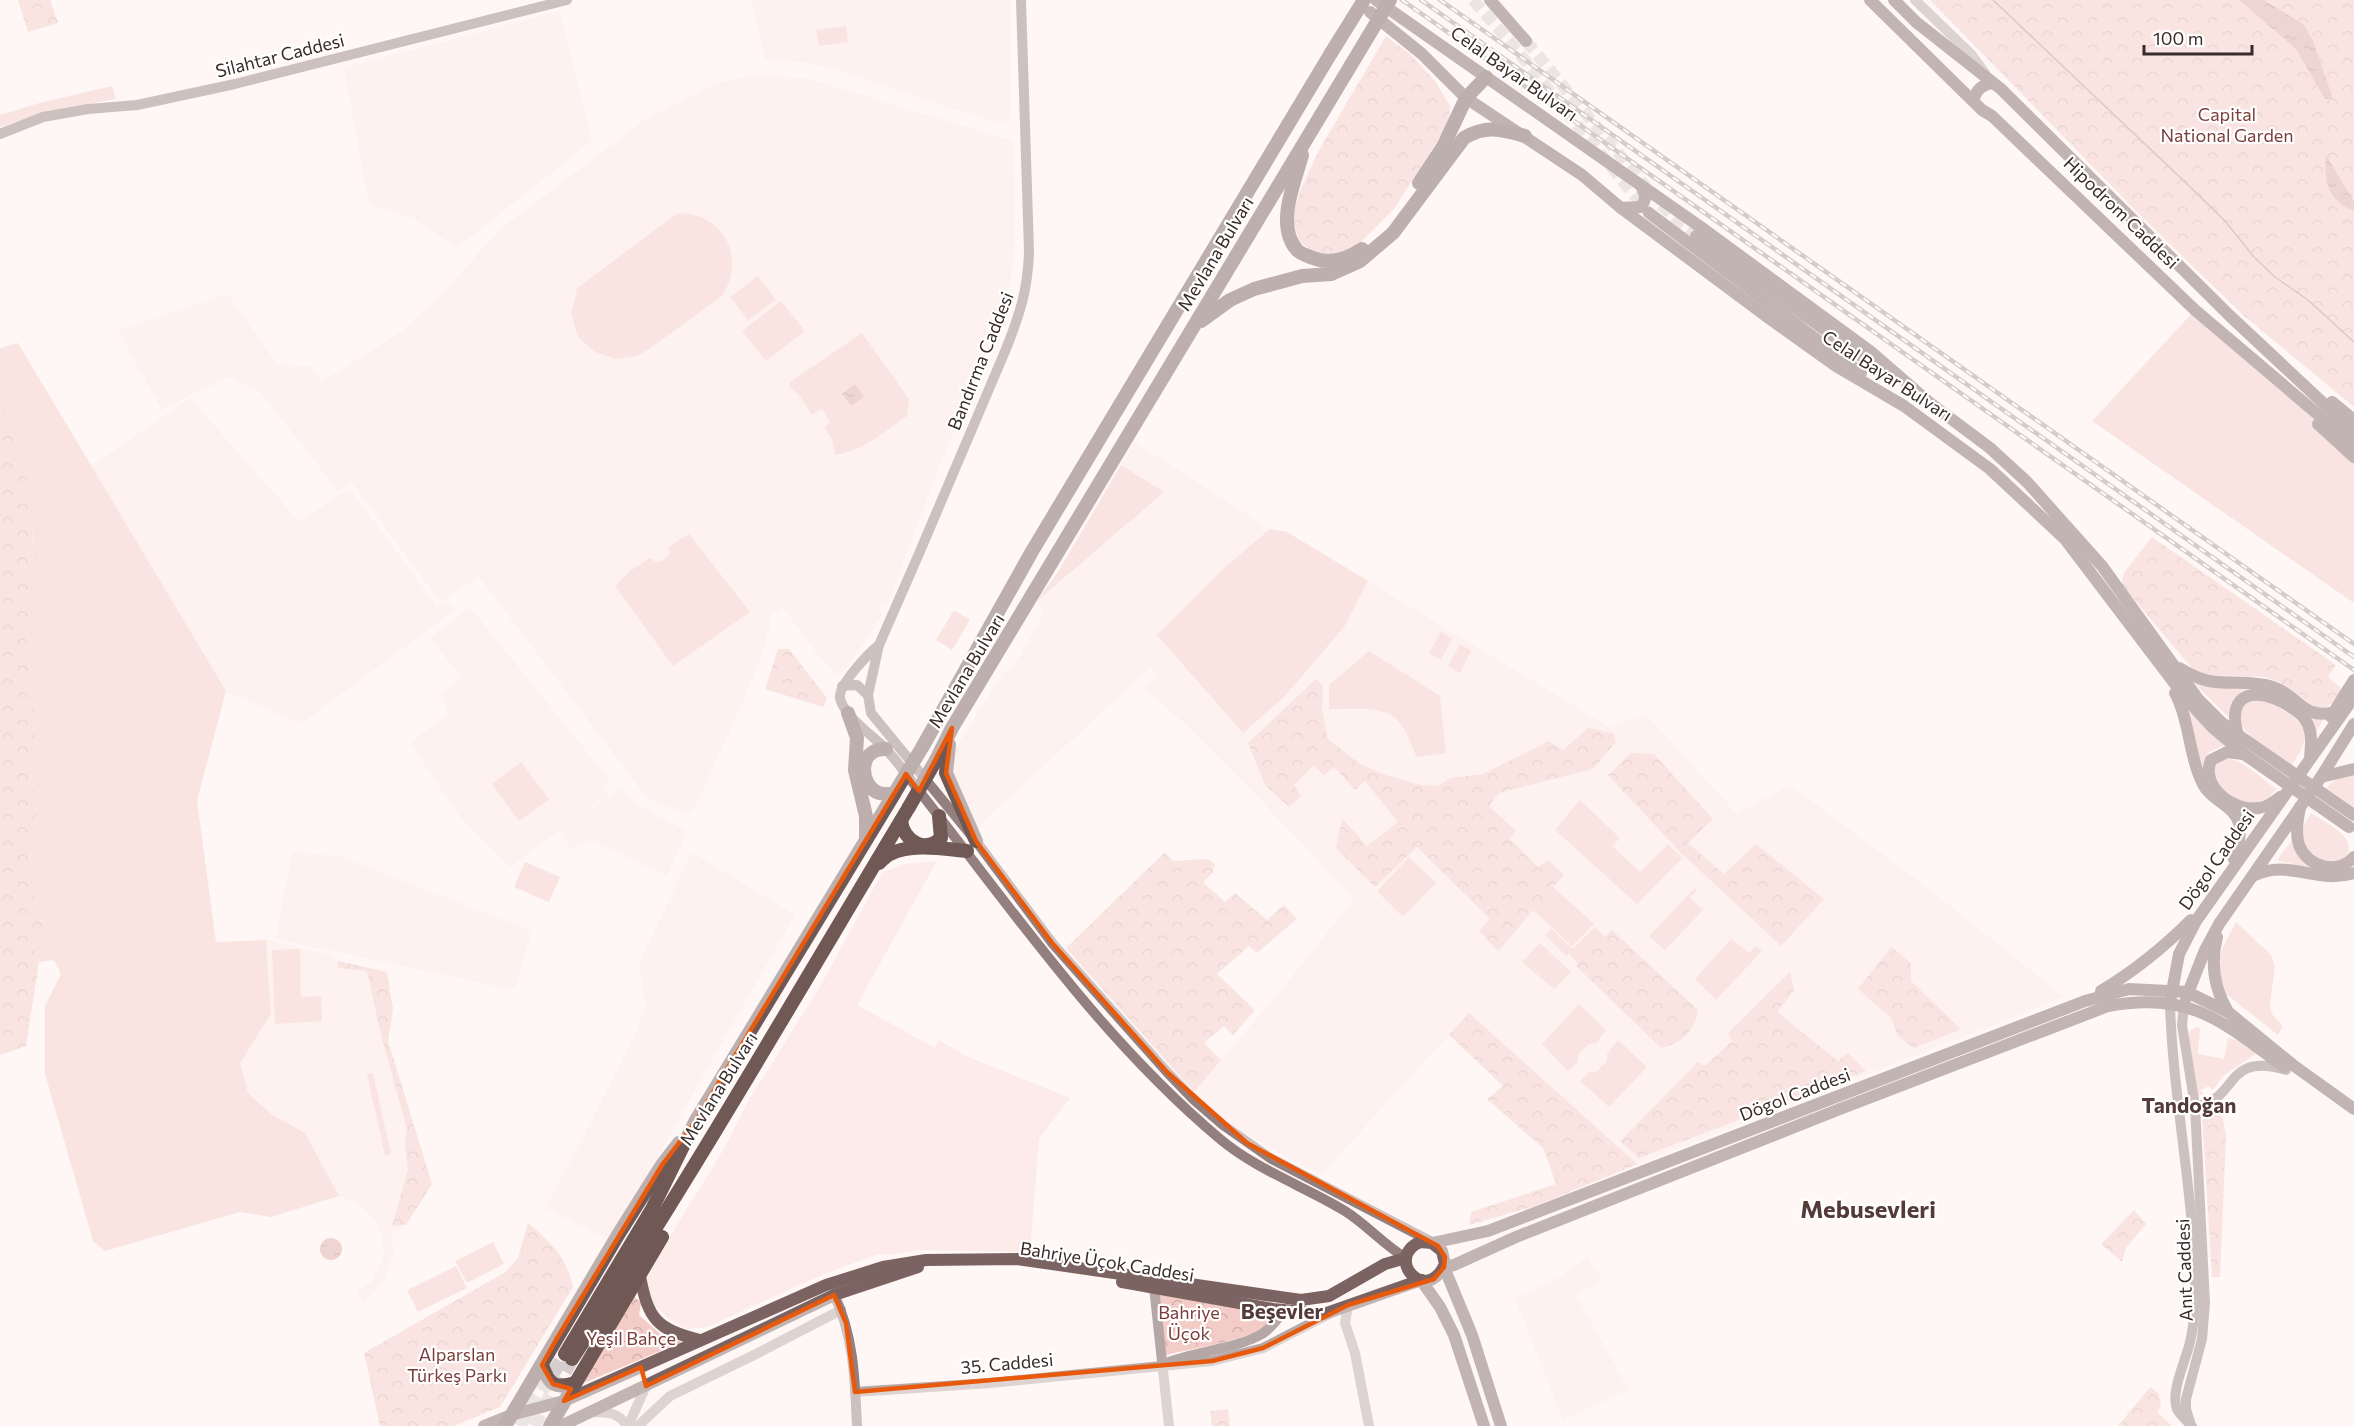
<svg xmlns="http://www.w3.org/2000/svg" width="2354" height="1426" font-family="Commissioner,sans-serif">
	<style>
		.built { fill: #fcebe9 }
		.green { fill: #f4ccc7 }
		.forest { fill: url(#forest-crowns) }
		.water { fill: url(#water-ripples) }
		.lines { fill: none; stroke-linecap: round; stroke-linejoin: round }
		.primary-tunnel { stroke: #d6cecd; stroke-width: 12; stroke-dasharray: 12 6; stroke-linecap: butt }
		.trunk-tunnel { stroke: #d6cecd; stroke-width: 14; stroke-dasharray: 14 7; stroke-linecap: butt }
		.tertiary { stroke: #b5a7a5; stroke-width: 10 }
		.secondary { stroke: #937f7d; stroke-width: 10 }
		.primary { stroke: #7b6361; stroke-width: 12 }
		.trunk { stroke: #705855; stroke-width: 14 }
		.tram { stroke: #a29897; stroke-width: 1.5 }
		.rail-casing { stroke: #a29897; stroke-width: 4.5 }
		.rail { stroke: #fff; stroke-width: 2; stroke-dasharray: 7; stroke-linecap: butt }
		.primary-bridge { stroke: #7b6361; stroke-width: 12 }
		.trunk-bridge { stroke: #705855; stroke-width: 14 }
		.marked { fill: none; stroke: #e8590c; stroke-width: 4.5; stroke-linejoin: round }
		.labels { text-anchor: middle; stroke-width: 4.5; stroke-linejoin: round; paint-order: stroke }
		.street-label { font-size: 18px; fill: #382b2a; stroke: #fff }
		.park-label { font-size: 18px; fill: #7a3d38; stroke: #fff }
		.quarter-label { font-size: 21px; font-weight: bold; fill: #543b38; stroke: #fff }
		.district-label { font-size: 24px; font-weight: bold; fill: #543b38; stroke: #fff }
	</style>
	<defs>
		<pattern id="forest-crowns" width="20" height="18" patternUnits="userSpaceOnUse" patternTransform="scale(1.5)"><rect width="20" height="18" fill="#f4ccc7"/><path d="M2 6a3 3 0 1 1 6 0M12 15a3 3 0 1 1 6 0" fill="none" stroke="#d2afab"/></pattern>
		<pattern id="water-ripples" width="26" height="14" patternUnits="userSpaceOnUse" patternTransform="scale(1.5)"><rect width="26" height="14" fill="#dbaca6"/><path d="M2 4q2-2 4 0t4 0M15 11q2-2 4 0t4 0" fill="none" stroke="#b38c87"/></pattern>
	</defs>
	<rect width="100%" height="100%" fill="#fef7f6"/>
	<g class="built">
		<path d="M751,0H1011V117L1004,123H996L827,67L801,62L765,59Z"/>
		<path d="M560,11L592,141L457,248L412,218L369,205L344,68Z"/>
		<path d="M753,75L806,78L1014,141L1015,243L1008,304L948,444L887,606L882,603L879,610L882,615L844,673L837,674L820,658L783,608L769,616V629L763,651L742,704L696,805L688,815L647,798L479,577L440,602L352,483L339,492L260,392L229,377L161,409L118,330L228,294L277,364L311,366L321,382L404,330L451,284L499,230L643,121L718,83Z"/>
		<path d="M190,398L299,521L350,489L437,606L448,600L455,610L301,724L226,691L91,466Z"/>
		<path d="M1135,442L1270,529L1287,532L1609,727L1646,714L1737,814L1790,785L1915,878L2065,997L1638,1164L1469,1013L1322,1174L1303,1166L1229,1124L1193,1092L1276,996L1354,899L1253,792L1185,724L1144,688L1157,677L1150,668L977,828L949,771L955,750L1003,672L1011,671L1044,612L1037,601L1058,572Z"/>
		<path d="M470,607L610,780L603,786L609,794L510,867L456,812L410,743L449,713L441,695L461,677L430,638Z"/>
		<path d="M622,787L637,805L687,831L667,876L592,841L571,850L561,830Z"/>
		<path d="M292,851L343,857L532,931L514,990L276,939Z"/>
		<path d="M692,852L795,915L610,1240L546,1208L635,1035L646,1005L639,963Z"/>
		<path d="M937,861L857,1005L935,1048L939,1040L966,1056L1070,1098L1039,1139L1030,1252L920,1250L891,1255L878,1254L824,1274L707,1327L687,1329L669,1319L651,1302L644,1279L725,1147L749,1100L818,990L882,873L905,864Z"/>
		<path d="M266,940L328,954L338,961L387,972L393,1010L388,1041L432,1184L406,1225L401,1230L392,1232L393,1254L385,1280L370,1297L363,1302L356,1291L372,1281L384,1254L382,1236L375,1221L365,1209L353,1201L339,1196L305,1133L271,1114L248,1093L240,1063L271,1013Z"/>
		<path d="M1587,1257L1603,1280L1576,1295L1629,1390L1563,1420L1515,1298L1563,1275Z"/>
	</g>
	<g class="green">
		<path d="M846,26L848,42L819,46L816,30Z"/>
		<path d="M112,86L116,99L49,111L0,127V115L43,102Z"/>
		<path d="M678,213C724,213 747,258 722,296L649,349L637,356L616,359L595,352L578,337L571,313L577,291L576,289Z"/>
		<path d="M758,276L776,300L748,320L730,297Z"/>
		<path d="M781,301L805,331L766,361L742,331Z"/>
		<path d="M2195,310L2274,378L2329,435L2354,457V603L2092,421Z"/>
		<path d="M862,333L909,399L907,416C884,432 863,451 835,455L832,439L824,427L830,422L822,409L812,415L799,395L789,387L790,382Z"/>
		<path d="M18,343L226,691L197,801L216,942L266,940L271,1014L240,1063L248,1093L271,1114L305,1133L339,1196L271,1217L240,1212L105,1251L93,1241L45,1074V1006L61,974L54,960L39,962L34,948L41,939L45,928L36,902L30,855L37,823L31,770L35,752L34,696L27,645L33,580L32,497L7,413L0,410V348Z"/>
		<path d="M1121,465L1164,492L1037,601L1058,572Z"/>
		<path d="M1270,529L1287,532L1368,581L1344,627L1284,697L1243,733L1157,635L1223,569Z"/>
		<path d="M689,534L750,612L673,666L615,586L630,571L650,558L656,562C663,562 667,559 670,552L668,547Z"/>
		<path d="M954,610L970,620L952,650L936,640Z"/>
		<path d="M1441,631L1452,639L1441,660L1429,653Z"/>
		<path d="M1460,644L1471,651L1460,673L1448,666Z"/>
		<path d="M1369,651L1440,696L1446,753L1417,757C1411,745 1405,725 1394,717C1377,705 1348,710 1329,709V685Z"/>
		<path d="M2194,683L2253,686L2324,719L2313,737V728L2252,688C2235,694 2231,702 2231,720Z"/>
		<path d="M2254,699C2268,702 2277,706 2289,714C2313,730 2306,744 2292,765C2273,752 2231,734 2241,705Z"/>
		<path d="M2188,711L2227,744L2209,752L2203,766H2201Z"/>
		<path d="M2227,758C2246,762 2261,778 2276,789C2263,807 2243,808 2227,794C2224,791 2218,787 2216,784C2214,779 2213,770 2212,765Z"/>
		<path d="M521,762L549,799L519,821L492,784Z"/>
		<path d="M2354,773V807L2326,788L2340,776Z"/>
		<path d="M1580,800L1620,838L1612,846L1640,872L1668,844L1682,858L1637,904L1555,830Z"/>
		<path d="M2311,813C2324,822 2351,833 2349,851L2343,861C2319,865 2303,854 2302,828Z"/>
		<path d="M2293,839L2319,871L2277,860Z"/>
		<path d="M1409,857L1436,883L1403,917L1377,891Z"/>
		<path d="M525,862L560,877L549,902L514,887Z"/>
		<path d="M1552,886L1594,924L1572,946L1531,908Z"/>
		<path d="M1695,888L1697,890L1690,898L1703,910L1665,950L1649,936Z"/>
		<path d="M2236,922L2271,955L2275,967L2270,1003L2272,1014L2283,1026L2278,1035L2226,994L2219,974V960L2222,949Z"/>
		<path d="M1595,927L1605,937L1578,964L1569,954L1566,956L1545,935L1551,929L1573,949Z"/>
		<path d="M1731,939L1749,953L1756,946L1762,951L1716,1000L1695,979Z"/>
		<path d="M1540,943L1571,972L1554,989L1522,962Z"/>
		<path d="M300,949L301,997L321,996L322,1021L275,1024L272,950Z"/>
		<path d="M1579,1004L1606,1030L1596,1043L1589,1044L1578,1054V1062L1568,1071L1542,1044Z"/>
		<path d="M2196,1027L2200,1028L2198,1054L2224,1059L2228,1038L2240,1041L2257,1053L2223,1076L2213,1090L2209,1086L2201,1090L2203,1095H2198L2188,1039L2190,1031Z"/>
		<path d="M1618,1040L1647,1067L1609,1107L1580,1081L1589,1072H1596L1607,1061V1054Z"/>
		<path d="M373,1073L391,1154L385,1155L367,1074Z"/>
		<path d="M493,1242L504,1264L467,1283L455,1261Z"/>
		<path d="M456,1266L467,1288L418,1312L407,1290Z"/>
	</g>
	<g class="forest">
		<path d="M18,0H50L58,23L28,32Z"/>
		<path d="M1930,0H2354V407L2243,315L2139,214Z"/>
		<path d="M1386,36L1411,55L1435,81L1450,106L1449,123L1394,209L1357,246L1332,256L1315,253L1300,242L1292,218L1300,191L1318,152Z"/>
		<path d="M0,410L7,413L32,497L33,580L27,645L34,696L35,752L31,770L37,823L30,855L36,902L45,928L41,939L34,948L39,962L26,1046L0,1055Z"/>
		<path d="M2152,537L2336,665L2328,677L2343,690C2335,700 2330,710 2316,708C2301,698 2286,682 2268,678C2243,673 2212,684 2190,666L2122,585L2123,574Z"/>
		<path d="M778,649H789L827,698L823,707L765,689Z"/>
		<path d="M1316,679L1323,685L1322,710L1328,739L1360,764L1386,775L1421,785L1437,786L1451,778L1483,774L1549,741L1563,750L1588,728L1613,733L1616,742L1593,769L1499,793L1489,806L1516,831L1510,839L1538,867L1548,860L1564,875L1498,951L1479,931L1490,919L1417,847L1375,887L1336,848L1342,818L1367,846L1398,822L1365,781L1355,790L1334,767L1324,775L1313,766L1294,785L1301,796L1289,807L1265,785L1248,743Z"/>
		<path d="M1631,753L1654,754L1713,819L1688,843L1724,874L1756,844L1824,899L1781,946L1679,851L1608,775Z"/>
		<path d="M1165,852L1173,861L1208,859L1215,864L1213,872L1203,882L1225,902L1235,893L1267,920L1284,905L1297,919L1257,953L1249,946L1217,974L1255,1010L1233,1035L1224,1026L1204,1043L1221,1060L1194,1092L1066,948Z"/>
		<path d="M1612,930L1698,1010C1695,1032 1681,1043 1661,1048L1576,966Z"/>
		<path d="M1891,947L1911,963V981L1961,1029L1914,1048L1898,1037L1892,1019L1858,989Z"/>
		<path d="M338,961L387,972L393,1010L388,1041L432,1184L406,1225L392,1226L408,1170L405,1143L407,1129L381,1035L367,971L338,968Z"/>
		<path d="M1790,972L1794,990L1777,1012L1838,1061L1848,1053L1866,1071L1639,1158L1620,1141L1698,1062L1705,1066L1732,1041L1728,1033Z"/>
		<path d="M1469,1013L1624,1152L1638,1164L1535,1206L1469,1225L1471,1212L1556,1184L1543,1148L1487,1099L1503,1086L1449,1035Z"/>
		<path d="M2218,1112L2223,1118L2226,1136L2220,1277H2212L2202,1115Z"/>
		<path d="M2134,1210L2146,1224L2126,1248L2122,1262L2101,1244Z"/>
		<path d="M528,1223C549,1240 568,1259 573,1287L500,1407L454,1426H380L364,1353L504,1273L518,1258Z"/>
		<path d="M631,1293L641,1303L639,1315L665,1338L682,1342L579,1385Z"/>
		<path d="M1159,1293L1262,1310L1268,1315C1268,1320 1268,1325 1263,1328C1249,1339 1186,1350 1166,1355Z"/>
		<path d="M2150,1387L2159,1394L2161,1406L2157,1412L2172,1426H2118Z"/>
		<path d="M1228,1409L1230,1426H1212L1210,1411Z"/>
	</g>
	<g class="water">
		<path d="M2239,0H2264L2304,25L2313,41L2333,99H2325L2296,49Z"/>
		<path d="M2326,155L2354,202V211C2327,200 2324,181 2326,155Z"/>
		<path d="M855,384L864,397L851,406L842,394Z"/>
		<circle cx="331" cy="1249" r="11"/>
	</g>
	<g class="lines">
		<g class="primary-tunnel">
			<path d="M1473,0L1505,36L1648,212"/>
			<path d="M1526,41L1646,187"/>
			<path d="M1661,205L1696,236"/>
		</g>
		<g class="trunk-tunnel">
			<path d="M519,1426L565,1354"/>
			<path d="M533,1426L572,1359"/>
		</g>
		<g class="tertiary">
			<path d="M1915,0L1971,54L1985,73"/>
			<path d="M1154,1287L1169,1426"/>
			<path d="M1348,1305L1345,1323L1355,1353L1369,1426"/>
			<path d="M1164,1364C1194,1351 1234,1350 1262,1334C1271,1328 1278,1319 1284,1310"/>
			<path d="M855,1392L990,1383L1212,1361L1263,1348L1329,1314"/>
			<path d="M592,1412C606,1412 619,1412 627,1426"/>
			<path d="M628,1426L646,1386"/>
			<path d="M638,1426L670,1396L752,1356L841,1310"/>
		</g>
		<g class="secondary">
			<path d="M1021,0L1029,251C1028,289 1020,314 1006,349L918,556L879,645L868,695L871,713L976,841L1053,944L1167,1072L1194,1100L1223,1125L1270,1158L1432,1242"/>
			<path d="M0,134L43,117L88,109L137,105L235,84L567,0"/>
			<path d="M879,645C869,653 838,685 840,698C843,715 873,736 885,748C896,760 906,774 916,787C1012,909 1100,1038 1220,1139C1257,1170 1304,1186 1345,1211C1367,1225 1384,1245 1406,1258"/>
			<path d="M842,686L857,685L868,695"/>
			<path d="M2170,1004C2173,1105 2197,1205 2195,1306C2194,1318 2193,1330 2190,1342C2186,1360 2170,1392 2177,1409C2180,1415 2187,1421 2192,1426"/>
			<path d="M2184,1005L2182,1025L2195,1106L2205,1303L2202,1339L2186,1399V1409L2190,1422"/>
			<path d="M2195,1106C2239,1101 2223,1051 2286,1070"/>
			<path d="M834,1295C854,1335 855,1382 857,1426"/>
		</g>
		<g class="primary">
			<path d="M1376,0L1702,228L1870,351L1930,403L1990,448L2027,482L2102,566L2198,699L2221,722L2238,735"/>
			<path d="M1490,0L1526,41"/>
			<path d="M1870,0L1982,110L1992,116L2195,310L2354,445"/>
			<path d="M1894,0L1916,22L2001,89L2230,316L2354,432"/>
			<path d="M1370,12L1422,54L1466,98L1582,175L1621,208L1770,319L1836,366L1904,406L1990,469L2065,539L2188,701L2213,728L2244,754"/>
			<path d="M1973,100C1977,90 1981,85 1992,83"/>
			<path d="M1621,208L1640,207C1647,200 1646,195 1641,186"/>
			<path d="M1649,213L1861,373"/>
			<path d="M1696,236L1891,378"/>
			<path d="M2332,402L2354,420"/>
			<path d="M2318,424L2354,457"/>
			<path d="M2179,668C2189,674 2198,679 2209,681C2230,685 2252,680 2273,687C2298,695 2304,721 2334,712"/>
			<path d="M2175,693C2190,721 2189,759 2204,786C2212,800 2235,807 2239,823C2242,834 2237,848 2234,859"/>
			<path d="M2331,717L2354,680"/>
			<path d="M2238,735C2225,691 2257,686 2289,706C2295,710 2303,715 2306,721C2313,732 2311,746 2310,758"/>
			<path d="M2243,754L2227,752L2211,760C2200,786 2232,812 2259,808C2266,807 2274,802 2280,797"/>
			<path d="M2321,777L2354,769"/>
			<path d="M2300,807C2298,819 2295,832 2299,845C2308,868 2338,875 2354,857"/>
			<path d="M2253,876C2289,858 2317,885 2354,873"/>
			<path d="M2217,937C2210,964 2214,988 2228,1012"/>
			<path d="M2101,991C2136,970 2162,949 2191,920"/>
			<path d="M2171,997L2179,954L2196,921L2354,697"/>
			<path d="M2186,998L2205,950L2219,924L2321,777L2354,724"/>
			<path d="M1432,1243L1442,1251L1445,1264C1426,1306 1384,1258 1420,1242L1432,1243L1488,1231L2085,1001L2129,989L2187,992L2228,1012L2293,1065L2354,1109"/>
			<path d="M1444,1267L1454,1265L1516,1237L1840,1109L2108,1006C2190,991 2222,1021 2284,1067"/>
			<path d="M1444,1267L1472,1335L1501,1426"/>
			<path d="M640,1276C648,1319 657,1330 700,1340"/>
			<path d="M1421,1280L1440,1307L1454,1335L1484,1426"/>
			<path d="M1122,1282L1273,1309L1324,1314L1421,1280"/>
			<path d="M484,1426L511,1415L564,1401L826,1285L883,1267L926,1260L1017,1259L1301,1300L1329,1296L1385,1264L1406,1258"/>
			<path d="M561,1426L834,1295L918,1267"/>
		</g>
		<g class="trunk">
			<path d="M1302,155C1295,182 1275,225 1297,250C1301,254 1308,256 1313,258C1330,265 1347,259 1362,249"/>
			<path d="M1419,183L1444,145L1466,98L1486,77"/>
			<path d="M1201,321L1230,300L1254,289L1302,276L1331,274L1360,261L1393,233L1464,138C1485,125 1501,129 1525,136"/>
			<path d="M848,713L857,738L855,770L866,816V839"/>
			<path d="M949,745L946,773L976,841"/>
			<path d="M923,746L1031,553L1331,53"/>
			<path d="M936,760L952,728L1351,65"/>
			<path d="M901,821C904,841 925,854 941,838L939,816"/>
			<path d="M879,863C882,860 886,856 890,854C912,843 944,849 967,851"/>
			<path d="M565,1354L652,1209L695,1122L894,794C889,794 884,794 879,793C859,786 857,748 886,749"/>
			<path d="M572,1359C690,1179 798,992 909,807"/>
			<path d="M542,1365C549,1385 555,1389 575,1383"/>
			<path d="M505,1426L618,1235L662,1165L679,1143"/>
			<path d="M550,1426L662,1237"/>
		</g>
		<path class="tram" d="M1993,0L2183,180L2225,221L2254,257L2275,277L2308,300L2354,342"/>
		<defs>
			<g id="rail">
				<path d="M1402,0L2354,670"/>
				<path d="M1421,0L2354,657"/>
				<path d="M1440,0L2354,644"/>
			</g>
		</defs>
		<use href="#rail" class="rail-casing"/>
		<use href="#rail" class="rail"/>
		<g class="primary-bridge">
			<path d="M2238,735L2354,815"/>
			<path d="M2244,754L2349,827"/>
		</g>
		<g class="trunk-bridge">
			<path d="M1331,53L1364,0"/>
			<path d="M1351,65L1390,0"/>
			<path d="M894,794L923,746"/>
			<path d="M909,807L936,760"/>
		</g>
	</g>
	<path d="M0 0H2354V1426H0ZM952,728L946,773L976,841L1053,944L1167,1072L1247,1143L1438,1246L1445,1257L1444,1267L1434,1279L1348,1305L1263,1348L1212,1361L855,1392L846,1323L834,1295L646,1386L641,1367L564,1401L571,1389L553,1384L542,1365L556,1340L662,1165L695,1122L906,774L919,791Z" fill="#fef7f6" fill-opacity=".55" fill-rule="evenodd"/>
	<path class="marked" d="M952,728L946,773L976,841L1053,944L1167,1072L1247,1143L1438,1246L1445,1257L1444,1267L1434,1279L1348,1305L1263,1348L1212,1361L855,1392L846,1323L834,1295L646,1386L641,1367L564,1401L571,1389L553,1384L542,1365L556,1340L662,1165L695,1122L906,774L919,791Z"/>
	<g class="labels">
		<g class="street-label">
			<text transform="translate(280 56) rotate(-14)" y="6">Silahtar Caddesi</text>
			<text transform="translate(1514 74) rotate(35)" y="6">Celal Bayar Bulvarı</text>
			<text transform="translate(2121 213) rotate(44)" y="6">Hipodrom Caddesi</text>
			<text transform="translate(1216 254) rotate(-59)" y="6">Mevlana Bulvarı</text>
			<text transform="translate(981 361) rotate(-68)" y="6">Bandırma Caddesi</text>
			<text transform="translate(1887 376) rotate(33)" y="6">Celal Bayar Bulvarı</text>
			<text transform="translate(967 671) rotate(-59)" y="6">Mevlana Bulvarı</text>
			<text transform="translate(2217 860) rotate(-55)" y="6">Dögol Caddesi</text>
			<text transform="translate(719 1089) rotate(-58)" y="6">Mevlana Bulvarı</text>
			<text transform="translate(1795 1095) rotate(-21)" y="6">Dögol Caddesi</text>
			<text transform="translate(1107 1262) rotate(9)" y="6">Bahriye Üçok Caddesi</text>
			<text transform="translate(2185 1270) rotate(-92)" y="6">Anıt Caddesi</text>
			<text transform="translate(1007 1364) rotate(-5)" y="6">35. Caddesi</text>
		</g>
		<g class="park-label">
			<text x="2227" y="121">Capital<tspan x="2227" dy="21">National Garden</tspan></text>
			<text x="1189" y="1319">Bahriye<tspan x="1189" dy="21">Üçok</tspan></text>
			<text x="631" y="1345">Yeşil Bahçe</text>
			<text x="457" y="1361">Alparslan<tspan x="457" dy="21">Türkeş Parkı</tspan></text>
		</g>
		<g class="quarter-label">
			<text x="2189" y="1113">Tandoğan</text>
			<text x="1282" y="1319">Beşevler</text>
		</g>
		<g class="district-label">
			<text x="1868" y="1218">Mebusevleri</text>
		</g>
	</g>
	<path d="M2144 45v9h108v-9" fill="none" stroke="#382b2a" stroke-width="3"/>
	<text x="2153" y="45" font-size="18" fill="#382b2a" stroke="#ffffff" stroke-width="4.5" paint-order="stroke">100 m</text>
</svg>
